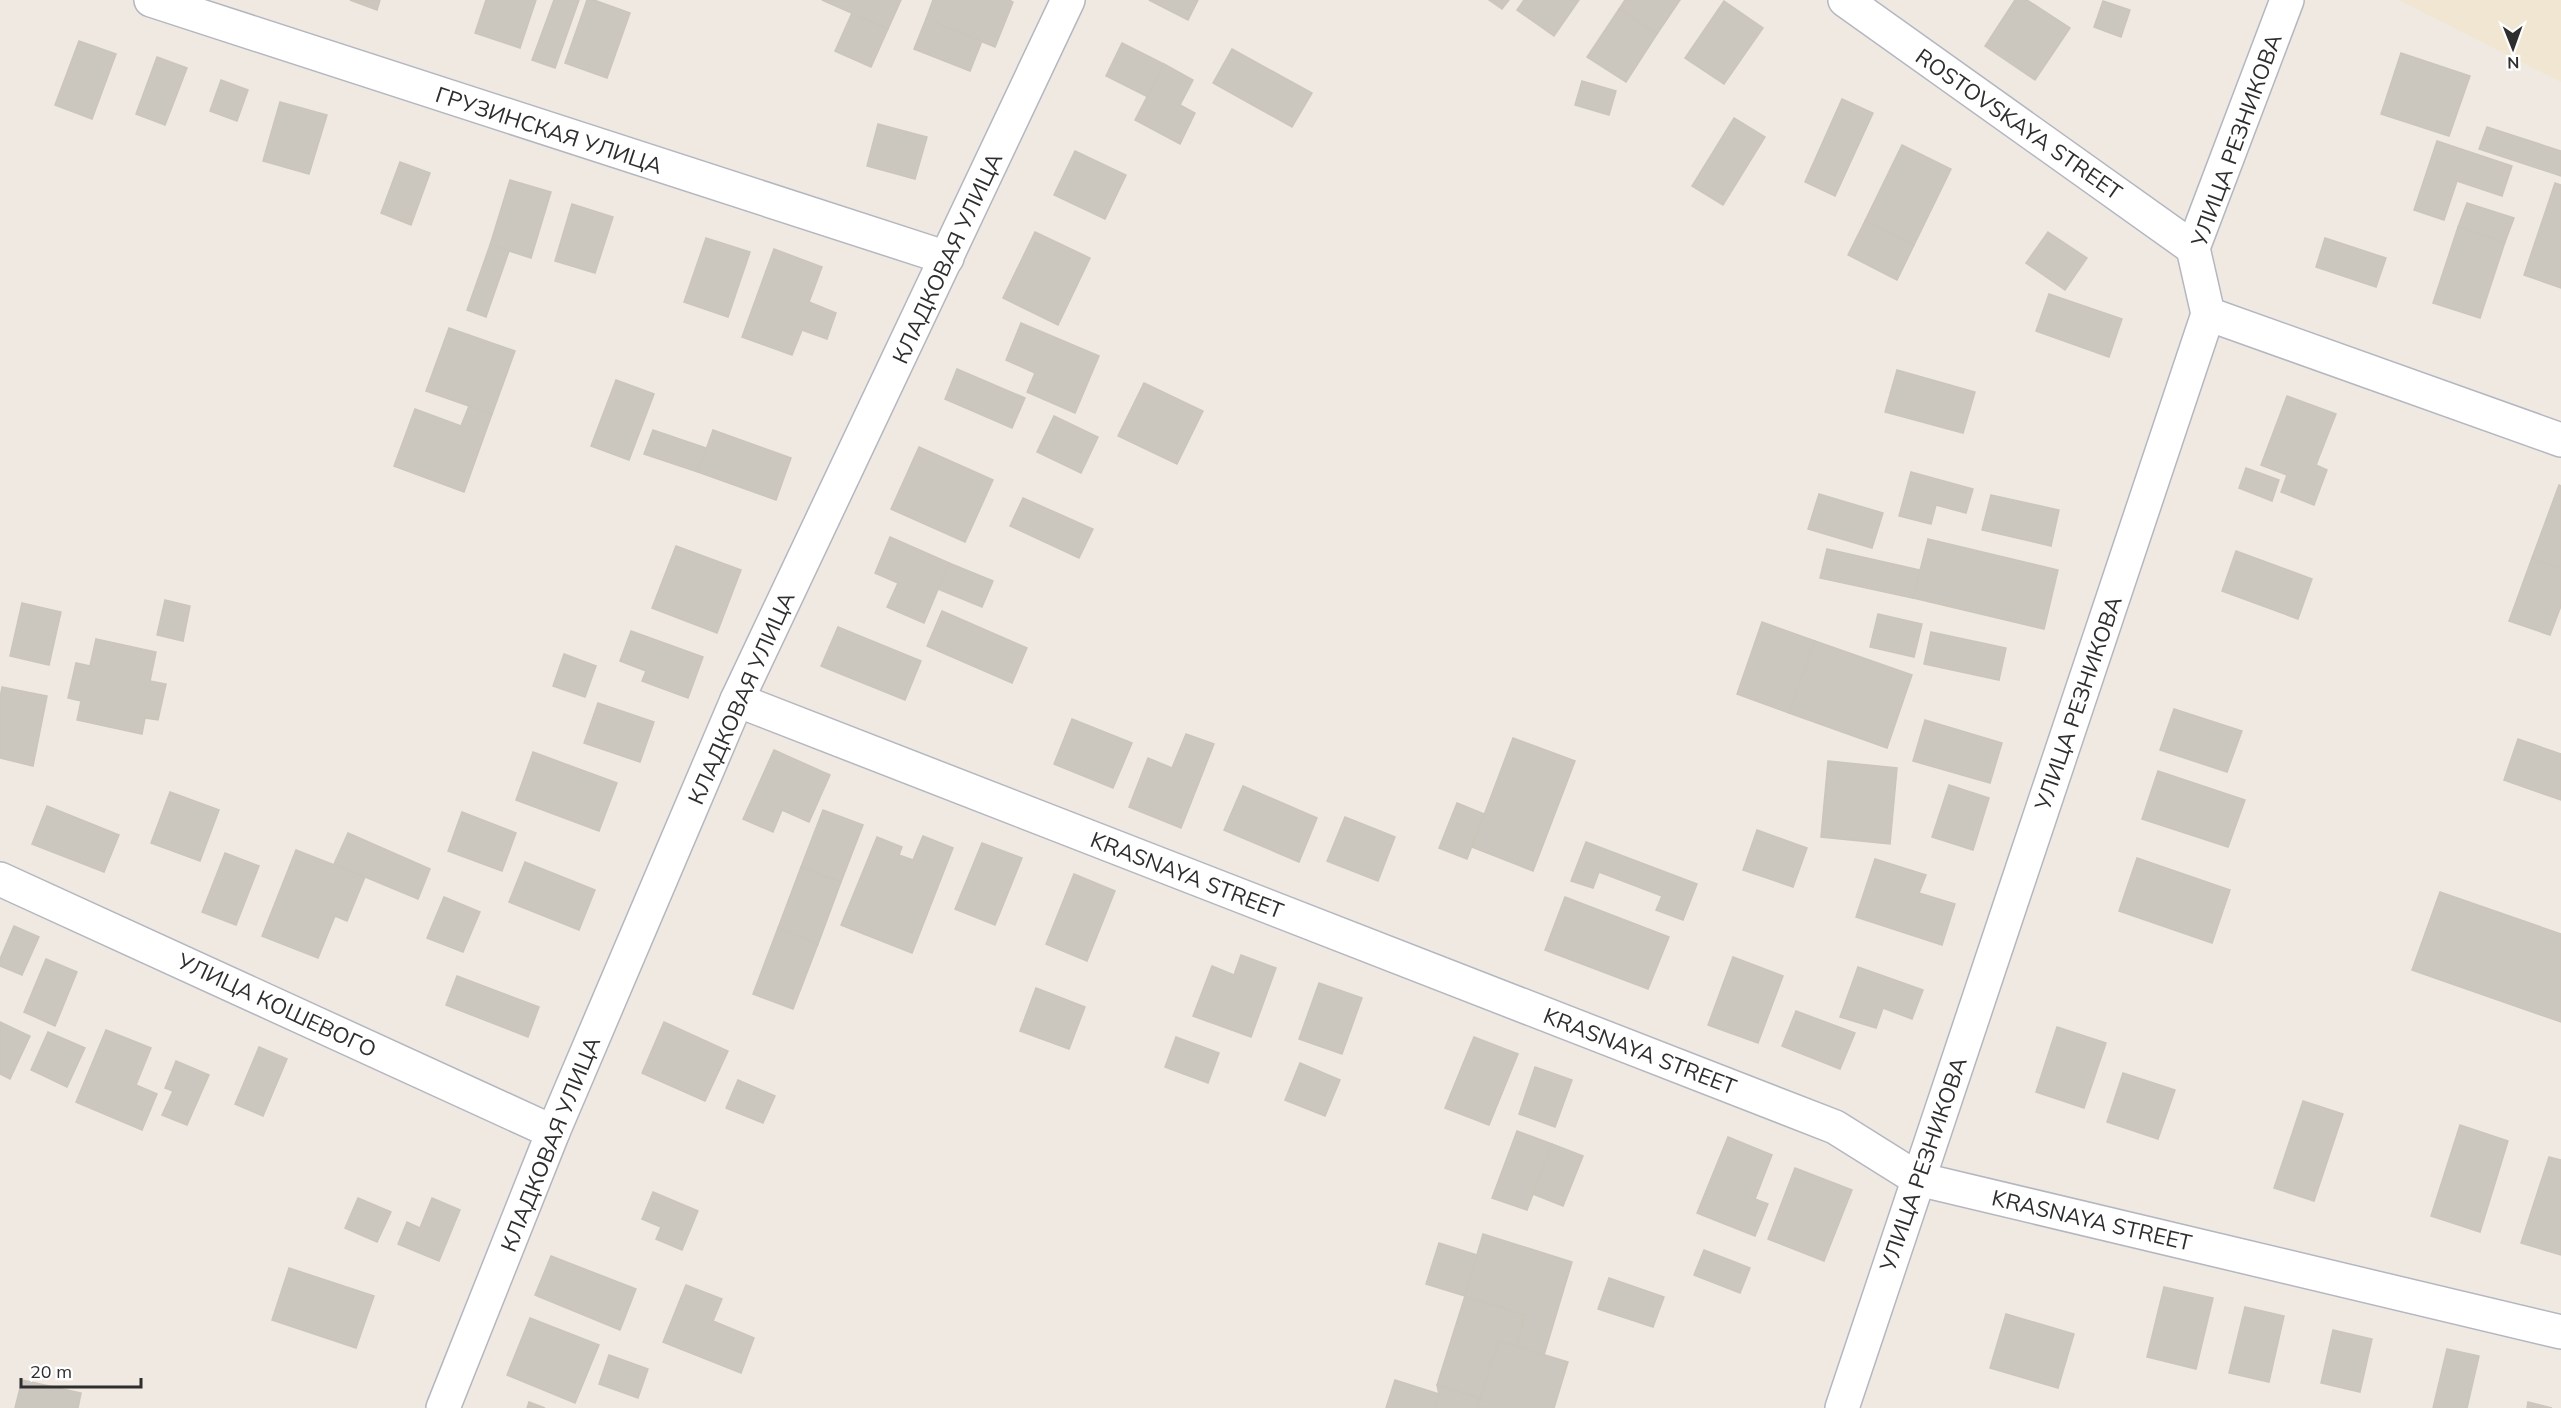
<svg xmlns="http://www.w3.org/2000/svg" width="2561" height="1408" font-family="Mulish,sans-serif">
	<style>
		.education { fill: #f0e6d1 }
		.building { fill: #cbc7bf; stroke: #cbc5ba; stroke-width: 1.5 }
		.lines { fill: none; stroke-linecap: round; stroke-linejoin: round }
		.street-casing { stroke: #b4b7c1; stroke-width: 36 }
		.street { stroke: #fff; stroke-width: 33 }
		.labels { text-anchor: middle; stroke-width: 4.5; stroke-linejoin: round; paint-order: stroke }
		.street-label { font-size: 22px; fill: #2e2e2e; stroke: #fff }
	</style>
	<rect width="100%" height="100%" fill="#efe9e1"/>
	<path class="education" d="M2399,0H2561V82Z"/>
	<g class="building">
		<path d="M350,0H380L377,10Z"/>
		<path d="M486,0H536L520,48L475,33Z"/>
		<path d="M554,0H579L555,68L532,60Z"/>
		<path d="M587,0H594L630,13L607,78L565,63Z"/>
		<path d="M822,0H901L888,29Z"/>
		<path d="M933,0H1009L1013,2L995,47L926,19Z"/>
		<path d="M1149,0H1198L1188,20Z"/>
		<path d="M1489,0H1509L1502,9Z"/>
		<path d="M1524,0H1579L1554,36L1517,10Z"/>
		<path d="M1625,0H1680L1657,34L1619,9Z"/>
		<path d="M2015,0H2027L2070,28L2035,80L1985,46Z"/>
		<path d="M1724,1L1763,28L1724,84L1685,58Z"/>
		<path d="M2103,1L2130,10L2121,37L2094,27Z"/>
		<path d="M1619,9L1657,34L1626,82L1587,57Z"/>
		<path d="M852,13L888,29L871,67L835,51Z"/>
		<path d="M926,19L982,41L970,71L914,49Z"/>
		<path d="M79,41L116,54L92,119L55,105Z"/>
		<path d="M1122,43L1164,64L1148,97L1106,76Z"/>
		<path d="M1232,49L1312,93L1292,127L1213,83Z"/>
		<path d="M2401,53L2470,76L2449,136L2381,114Z"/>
		<path d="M157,57L187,68L165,125L136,114Z"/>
		<path d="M1164,64L1193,80L1180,105L1195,113L1180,144L1135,120Z"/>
		<path d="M221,80L248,90L237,121L210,111Z"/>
		<path d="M1582,81L1616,91L1609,115L1575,105Z"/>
		<path d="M1842,99L1873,113L1835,196L1805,182Z"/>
		<path d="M280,102L327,115L309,174L263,161Z"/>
		<path d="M1734,118L1765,137L1723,205L1692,186Z"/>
		<path d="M878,124L927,137L915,179L867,166Z"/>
		<path d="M2487,127L2561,151V176L2479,149Z"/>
		<path d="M2437,141L2512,166L2502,196L2457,181L2444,220L2414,210Z"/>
		<path d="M1902,145L1951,169L1914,245L1865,221Z"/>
		<path d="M1075,151L1126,175L1105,219L1054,195Z"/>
		<path d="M400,162L430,173L411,225L381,213Z"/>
		<path d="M510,180L551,192L531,258L490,245Z"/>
		<path d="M2555,183L2561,185V288L2524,275Z"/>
		<path d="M2467,203L2514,218L2505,242L2458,227Z"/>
		<path d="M572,204L613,217L595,273L555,261Z"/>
		<path d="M1865,221L1914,245L1897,280L1848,255Z"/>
		<path d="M2458,227L2505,242L2480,318L2433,303Z"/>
		<path d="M1035,232L1090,258L1058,325L1003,298Z"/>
		<path d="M2048,232L2087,258L2065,290L2026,263Z"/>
		<path d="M706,238L750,252L728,317L684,302Z"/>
		<path d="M2325,238L2386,258L2376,287L2316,267Z"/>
		<path d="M490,245L509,251L486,317L467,310Z"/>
		<path d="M774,249L822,267L809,302L836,313L827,339L802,330L792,355L742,337Z"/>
		<path d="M2049,294L2122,319L2109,357L2036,331Z"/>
		<path d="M1021,323L1099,356L1075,413L1027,392L1035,373L1006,360Z"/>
		<path d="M449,328L515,351L492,414L426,391Z"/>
		<path d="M957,369L1025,398L1012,428L945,399Z"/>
		<path d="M1897,370L1975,392L1963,433L1885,412Z"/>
		<path d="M616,380L654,394L629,460L591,446Z"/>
		<path d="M1144,383L1203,411L1177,464L1118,436Z"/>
		<path d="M2287,396L2336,414L2316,465L2327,470L2314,505L2281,492L2287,475L2261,465Z"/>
		<path d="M469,406L492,414L464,492L394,466L415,409L461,426Z"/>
		<path d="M1054,416L1098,437L1081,473L1037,452Z"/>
		<path d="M653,430L706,448L698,472L644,454Z"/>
		<path d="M713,430L791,458L776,500L698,472Z"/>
		<path d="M919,447L993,480L965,542L891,509Z"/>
		<path d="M2246,468L2279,480L2272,501L2239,488Z"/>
		<path d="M1911,472L1973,489L1966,513L1936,505L1931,524L1899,516Z"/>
		<path d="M2559,485L2561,486V569L2532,558Z"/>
		<path d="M1819,494L1883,513L1872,548L1808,529Z"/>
		<path d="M1991,495L2059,510L2051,546L1982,530Z"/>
		<path d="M1023,498L1093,529L1079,558L1010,526Z"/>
		<path d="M890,537L949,563L924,623L887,607L898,583L875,573Z"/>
		<path d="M1928,539L2058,570L2044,629L1913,598Z"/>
		<path d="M676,546L741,570L717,633L652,608Z"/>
		<path d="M1827,549L1920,570L1913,598L1820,578Z"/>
		<path d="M2236,551L2312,579L2298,619L2222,591Z"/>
		<path d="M2532,558L2561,569V606L2550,635L2509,621Z"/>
		<path d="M949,563L993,581L982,607L938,589Z"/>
		<path d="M165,600L190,606L183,641L157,635Z"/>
		<path d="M22,603L61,612L49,665L10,656Z"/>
		<path d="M942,611L1027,648L1012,683L927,646Z"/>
		<path d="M1878,614L1922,624L1914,657L1870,647Z"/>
		<path d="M1762,622L1815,641L1789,713L1737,694Z"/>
		<path d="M838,627L921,661L905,700L821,666Z"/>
		<path d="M631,631L703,657L688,698L642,681L646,671L620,661Z"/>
		<path d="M1931,632L2006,648L1999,680L1924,664Z"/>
		<path d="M96,639L156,652L150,681L166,684L158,720L145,718L142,734L77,720L81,701L68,698L76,663L90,666Z"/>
		<path d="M1815,641L1912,675L1887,748L1789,713Z"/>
		<path d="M564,654L596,666L585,697L553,686Z"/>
		<path d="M2,687L47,696L33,766L0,758V698Z"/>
		<path d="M598,703L654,722L640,762L584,743Z"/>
		<path d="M2174,709L2242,731L2227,772L2160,750Z"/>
		<path d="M1072,719L1132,743L1113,788L1054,764Z"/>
		<path d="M1925,720L2002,743L1990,783L1913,761Z"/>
		<path d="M1186,734L1214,744L1181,828L1129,807L1148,758L1172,768Z"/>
		<path d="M1513,738L1575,761L1533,871L1472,847Z"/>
		<path d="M2518,739L2561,754V800L2504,780Z"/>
		<path d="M774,750L830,775L809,822L782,810L773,832L743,819Z"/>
		<path d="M533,752L617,783L599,831L516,800Z"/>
		<path d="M1828,761L1897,768L1890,844L1821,837Z"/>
		<path d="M2158,771L2245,800L2228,847L2142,819Z"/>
		<path d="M1949,785L1989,798L1973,850L1932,837Z"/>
		<path d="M1243,786L1317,818L1299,862L1224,830Z"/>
		<path d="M170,792L219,810L200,861L151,843Z"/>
		<path d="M1457,803L1484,814L1467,859L1439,848Z"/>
		<path d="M47,806L119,835L104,872L32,844Z"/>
		<path d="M823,810L863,825L841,882L801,867Z"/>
		<path d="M462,812L516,833L502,871L448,851Z"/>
		<path d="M1345,817L1395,837L1378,881L1327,861Z"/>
		<path d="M1757,830L1807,848L1793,887L1743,870Z"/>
		<path d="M348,833L430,869L418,899L334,864Z"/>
		<path d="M923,836L953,848L912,953L841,925L877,837L902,847L899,855L913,860Z"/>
		<path d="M1586,842L1697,884L1683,920L1656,910L1662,896L1599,872L1593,888L1571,881Z"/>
		<path d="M982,843L1022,858L995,925L955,909Z"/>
		<path d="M296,850L365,877L347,921L335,916L318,958L262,936Z"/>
		<path d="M225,853L259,866L236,925L202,912Z"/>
		<path d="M2137,858L2230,890L2212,943L2119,911Z"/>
		<path d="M1875,859L1926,875L1919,893L1955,904L1942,945L1856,917Z"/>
		<path d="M525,862L595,890L579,930L509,902Z"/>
		<path d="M801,867L841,882L818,944L778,928Z"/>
		<path d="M1074,874L1115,891L1087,961L1046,944Z"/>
		<path d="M2440,892L2561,934V1022L2412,970Z"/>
		<path d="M444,897L480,912L463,952L427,938Z"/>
		<path d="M1565,897L1669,937L1648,989L1545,950Z"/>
		<path d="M14,926L39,937L22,975L0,966V959Z"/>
		<path d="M778,928L818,944L793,1009L753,994Z"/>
		<path d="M1241,955L1276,968L1251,1037L1193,1016L1212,966L1234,975Z"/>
		<path d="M1733,957L1783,976L1758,1043L1708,1025Z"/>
		<path d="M46,959L77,972L55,1026L24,1012Z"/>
		<path d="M1858,967L1923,990L1912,1019L1883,1008L1876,1028L1840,1017Z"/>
		<path d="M457,976L539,1007L528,1037L446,1005Z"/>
		<path d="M1319,983L1362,998L1342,1054L1299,1039Z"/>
		<path d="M1036,988L1085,1007L1069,1049L1020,1031Z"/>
		<path d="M1796,1011L1855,1033L1840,1069L1782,1046Z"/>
		<path d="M0,1022L30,1036L10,1079L0,1074Z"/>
		<path d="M664,1022L728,1051L705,1101L642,1073Z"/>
		<path d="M2057,1027L2106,1043L2084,1108L2036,1092Z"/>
		<path d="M106,1030L151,1048L136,1085L157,1094L142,1130L76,1102Z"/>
		<path d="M48,1032L85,1048L67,1087L31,1070Z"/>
		<path d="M1176,1037L1219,1053L1208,1083L1165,1067Z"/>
		<path d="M1474,1037L1518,1054L1489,1125L1445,1108Z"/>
		<path d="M259,1047L287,1059L263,1116L235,1104Z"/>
		<path d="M176,1061L209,1075L187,1125L162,1115L173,1091L165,1088Z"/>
		<path d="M1300,1063L1340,1080L1325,1116L1285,1100Z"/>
		<path d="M1535,1067L1572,1080L1555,1127L1519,1114Z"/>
		<path d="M2123,1073L2175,1090L2158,1139L2107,1122Z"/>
		<path d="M738,1080L775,1096L763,1123L726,1108Z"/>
		<path d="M2303,1101L2343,1114L2314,1201L2274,1188Z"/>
		<path d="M2460,1125L2508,1141L2480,1232L2431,1216Z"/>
		<path d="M1517,1131L1552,1144L1527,1210L1492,1198Z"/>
		<path d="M1728,1137L1772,1155L1755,1199L1768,1204L1755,1236L1697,1213Z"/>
		<path d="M1552,1144L1583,1156L1563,1206L1533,1194Z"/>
		<path d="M2549,1157L2561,1160V1255L2521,1243Z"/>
		<path d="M1795,1168L1852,1190L1824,1261L1768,1239Z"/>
		<path d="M653,1192L698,1211L682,1250L656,1239L661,1227L642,1219Z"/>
		<path d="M358,1198L391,1212L377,1242L345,1228Z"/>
		<path d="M432,1198L460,1210L439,1261L398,1244L407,1222L420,1228Z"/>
		<path d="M1483,1234L1572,1262L1544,1355L1516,1346L1525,1315L1465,1296Z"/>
		<path d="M1439,1243L1477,1255L1465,1296L1426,1284Z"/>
		<path d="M1704,1250L1750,1268L1740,1293L1694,1275Z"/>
		<path d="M551,1256L636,1289L620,1330L535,1295Z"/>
		<path d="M289,1268L374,1296L356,1348L272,1320Z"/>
		<path d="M1609,1278L1664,1297L1653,1327L1598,1309Z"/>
		<path d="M686,1285L722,1299L713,1321L754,1338L741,1373L663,1342Z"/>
		<path d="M2164,1287L2213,1298L2196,1369L2147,1357Z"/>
		<path d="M1465,1296L1525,1315L1516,1346L1499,1341L1480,1398L1437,1385Z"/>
		<path d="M2245,1307L2284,1316L2269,1382L2229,1373Z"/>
		<path d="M2006,1314L2074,1334L2058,1388L1990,1368Z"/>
		<path d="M530,1318L599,1345L575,1403L507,1375Z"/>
		<path d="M2333,1330L2372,1339L2360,1392L2321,1383Z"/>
		<path d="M1499,1341L1568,1362L1554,1408H1477Z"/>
		<path d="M2447,1349L2479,1356L2467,1408H2433Z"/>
		<path d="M609,1355L648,1369L638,1398L599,1384Z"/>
		<path d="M22,1380L81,1393L78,1408H15Z"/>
		<path d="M1395,1380L1439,1394L1434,1408H1386Z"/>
		<path d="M1437,1385L1480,1398L1477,1408H1434L1439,1394Z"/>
		<path d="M529,1402L545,1408H527Z"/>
		<path d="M2528,1402L2552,1408H2527Z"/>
	</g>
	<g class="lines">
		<defs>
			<g id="street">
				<path d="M151,0L947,258"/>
				<path d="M1845,0L2193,248"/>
				<path d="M2208,314L2561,440"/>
				<path d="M737,700L1835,1127L1918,1179L2561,1332"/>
				<path d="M0,879L553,1132"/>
				<path d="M443,1408L553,1132L737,700L1068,0"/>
				<path d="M1842,1408L2208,314L2193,248L2287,0"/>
			</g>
		</defs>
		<use href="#street" class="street-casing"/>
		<use href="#street" class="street"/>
	</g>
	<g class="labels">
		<g class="street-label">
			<text transform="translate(2019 124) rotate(35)" y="8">ROSTOVSKAYA STREET</text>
			<text transform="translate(549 130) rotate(18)" y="8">ГРУЗИНСКАЯ УЛИЦА</text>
			<text transform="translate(2236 140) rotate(-70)" y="8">УЛИЦА РЕЗНИКОВА</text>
			<text transform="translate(947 258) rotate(-65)" y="8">КЛАДКОВАЯ УЛИЦА</text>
			<text transform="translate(741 698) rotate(-66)" y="8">КЛАДКОВАЯ УЛИЦА</text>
			<text transform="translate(2078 703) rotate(-71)" y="8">УЛИЦА РЕЗНИКОВА</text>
			<text transform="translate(1187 875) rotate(21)" y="8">KRASNAYA STREET</text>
			<text transform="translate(277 1005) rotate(25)" y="8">УЛИЦА КОШЕВОГО</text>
			<text transform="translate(1640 1051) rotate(21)" y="8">KRASNAYA STREET</text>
			<text transform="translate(550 1144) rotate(-68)" y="8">КЛАДКОВАЯ УЛИЦА</text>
			<text transform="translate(1923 1164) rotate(-71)" y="8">УЛИЦА РЕЗНИКОВА</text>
			<text transform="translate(2092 1220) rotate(13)" y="8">KRASNAYA STREET</text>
		</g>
	</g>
	<g transform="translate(2513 48) rotate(179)" stroke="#ffffff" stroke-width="4.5" paint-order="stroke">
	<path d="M0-4.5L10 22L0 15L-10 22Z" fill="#2e2e2e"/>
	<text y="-9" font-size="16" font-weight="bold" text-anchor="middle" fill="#2e2e2e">N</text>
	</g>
	<path d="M21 1378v9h120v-9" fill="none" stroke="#2e2e2e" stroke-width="3"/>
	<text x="30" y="1378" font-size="18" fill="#2e2e2e" stroke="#ffffff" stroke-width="4.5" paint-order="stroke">20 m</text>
</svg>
